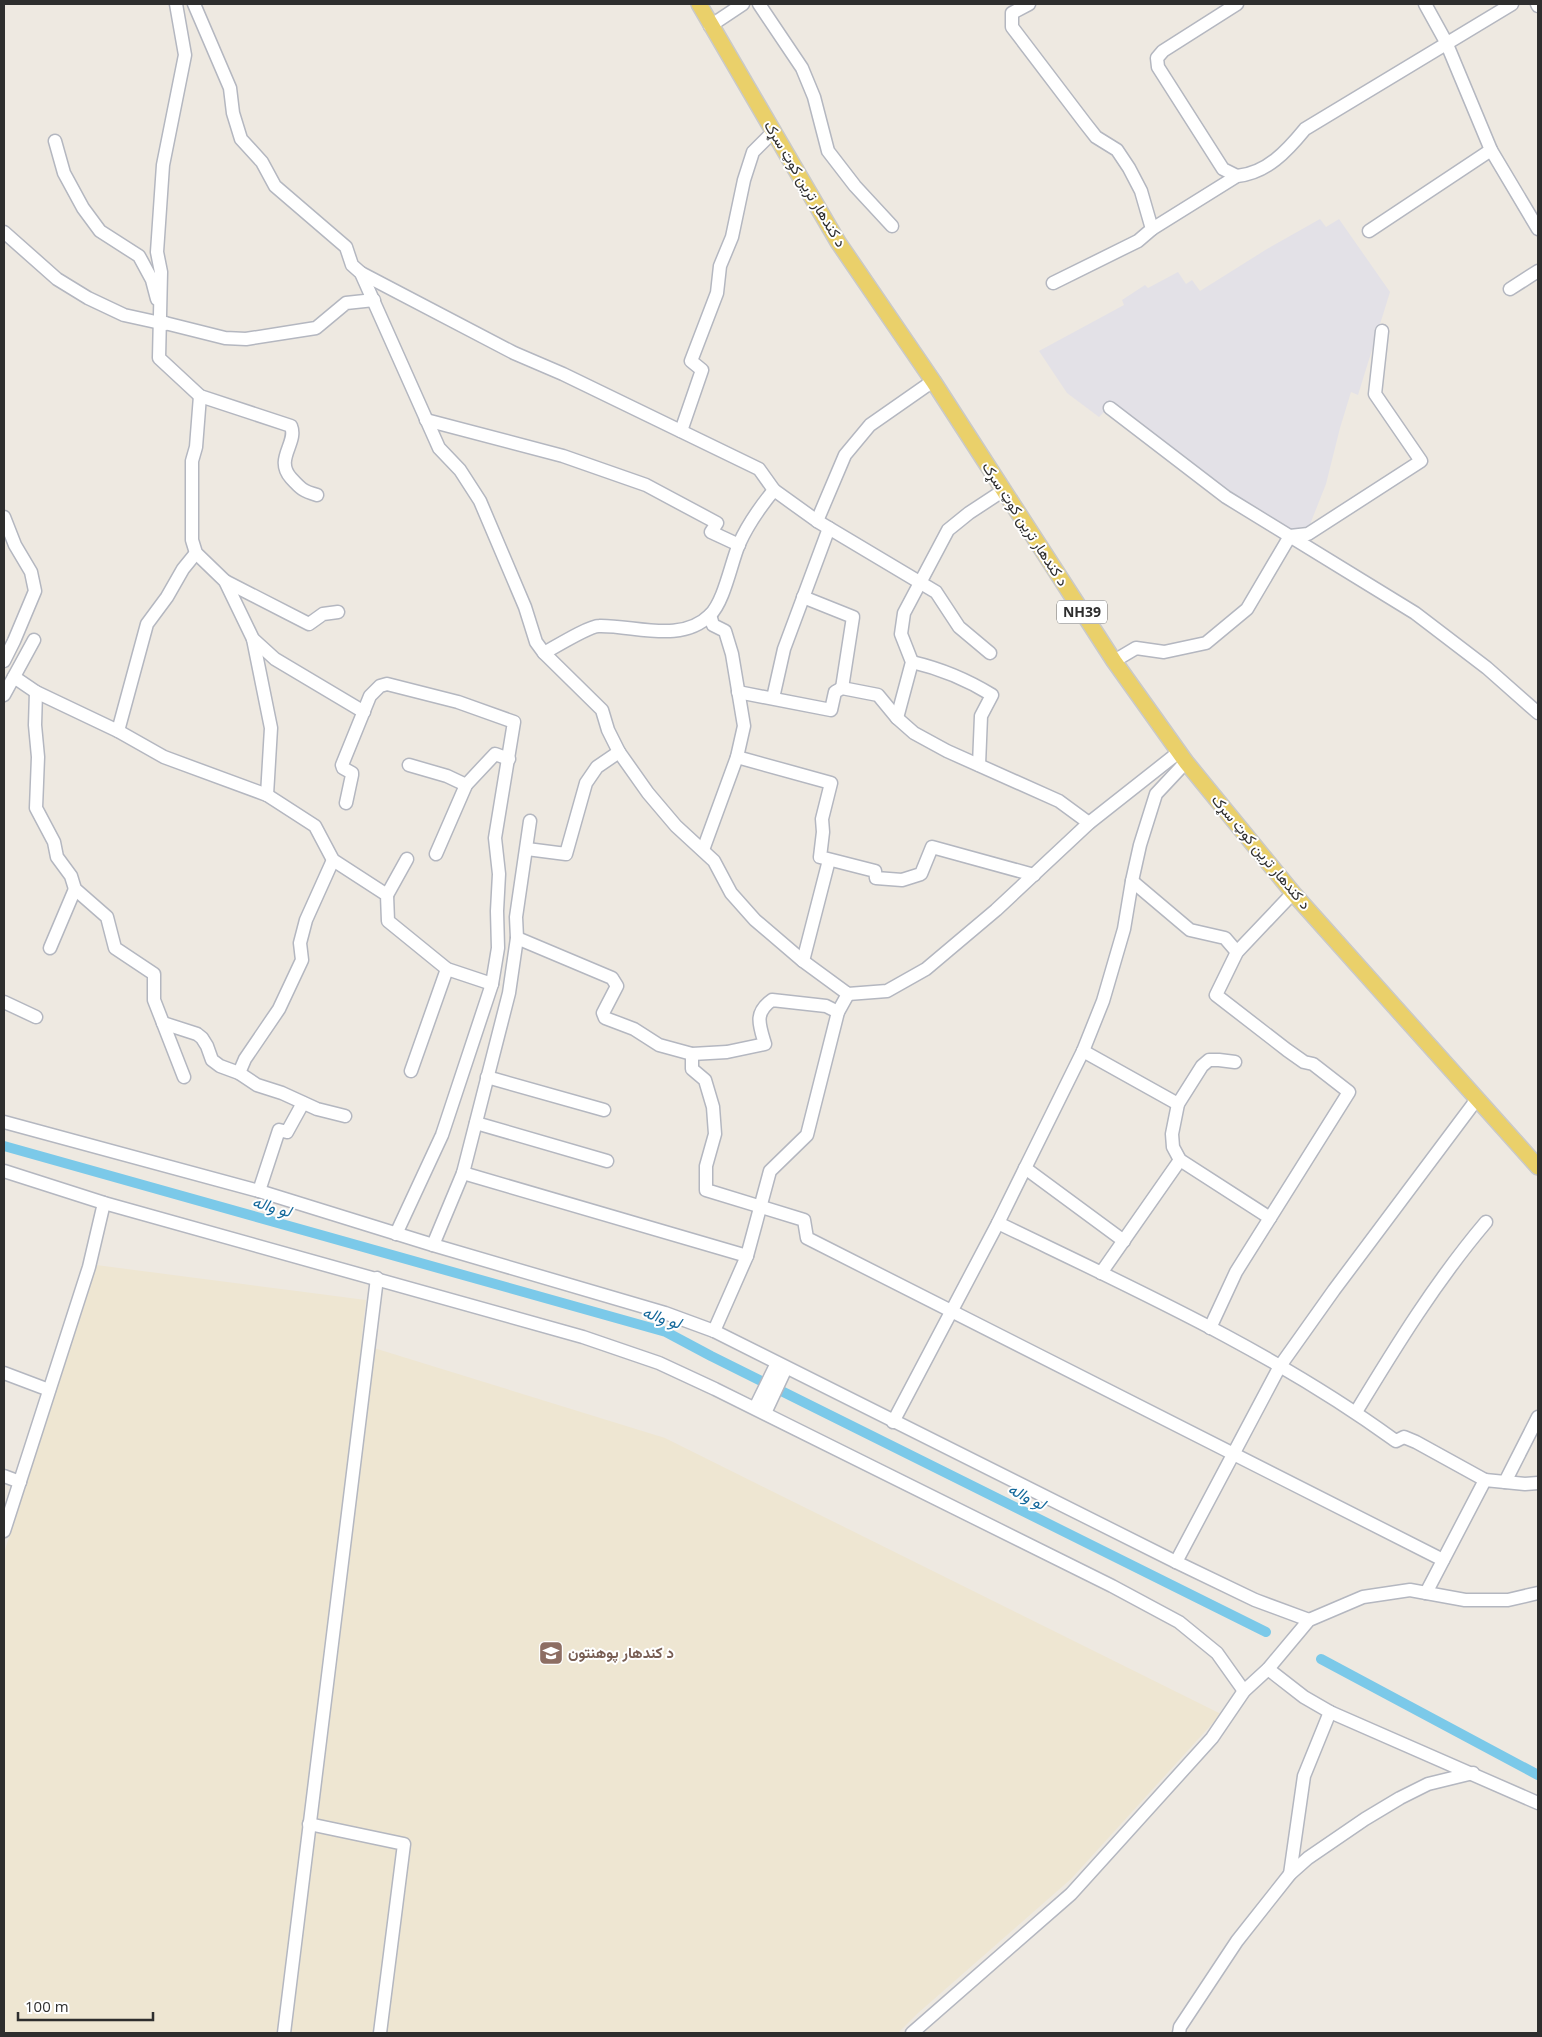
<svg xmlns="http://www.w3.org/2000/svg" width="1542" height="2037" font-family="'Open Sans',Vazirmatn,sans-serif">
	<style>
		.industrial { fill: #e3e1e7 }
		.education { fill: #eee6d2 }
		.lines { fill: none; stroke-linecap: round; stroke-linejoin: round }
		.canal { stroke: #7bc9e9; stroke-width: 10 }
		.minor-casing { stroke: #b4b7c0; stroke-width: 15 }
		.major-casing { stroke: #c9c9c9; stroke-width: 18 }
		.minor { stroke: #fff; stroke-width: 12 }
		.major { stroke: #ead06a; stroke-width: 15 }
		.labels { text-anchor: middle; stroke-width: 4; stroke-linejoin: round; paint-order: stroke }
		.shield { fill: #fff; stroke: #6d6d6d; stroke-width: 1 }
		.shield-label { font-size: 14px; font-weight: bold; fill: #2e2e2e }
		.street-label { font-size: 15px; fill: #2e2e2e; stroke: #fff }
		.education-label { font-size: 15px; font-weight: bold; fill: #785e54; stroke: #fff; text-anchor: start }
		.water-label { font-size: 16px; font-style: italic; fill: #15699b; stroke: #fff }
	</style>
	<rect width="100%" height="100%" fill="#eee9e1"/>
	<path class="industrial" d="M1320,219L1326,227L1339,219L1390,292L1358,395L1351,392L1340,428L1326,484L1307,532L1295,534L1259,514L1111,405L1099,417L1067,393L1039,351L1124,305L1122,300L1145,285L1148,288L1178,272L1186,284L1192,280L1200,291L1267,249Z"/>
	<path class="education" d="M96,1265L366,1300L361,1344L665,1438L1221,1714L1071,1879L917,2014L898,2033H4V1553Z"/>
	<g class="lines">
		<g class="canal">
			<path d="M4,1146L666,1332L711,1356L1266,1632"/>
			<path d="M1321,1659L1538,1775"/>
		</g>
		<defs>
			<g id="minor">
				<path d="M176,4L185,55L163,165L157,252L161,272L159,358L200,396L291,426C298,443 274,459 291,478C301,489 303,491 317,495"/>
				<path d="M194,4L230,88L233,113L241,139L262,162L275,186L346,247L352,265L361,273L439,448L460,470L480,501L525,607L536,642L544,653L602,710L608,730L619,752L648,793L676,826L714,861L731,893L755,920L803,961L848,994L887,991L926,969L996,910L1089,823L1179,752"/>
				<path d="M759,4L802,68L814,97L828,151L855,186L892,226"/>
				<path d="M1029,4L1012,13V27L1085,123L1096,137L1117,150L1129,168L1141,191L1152,229L1138,241L1053,283"/>
				<path d="M1237,4L1163,51L1157,58L1158,67L1223,169L1237,176"/>
				<path d="M1425,4L1446,42L1491,150L1538,229"/>
				<path d="M1537,4L1538,6"/>
				<path d="M710,26L743,4"/>
				<path d="M55,141L64,173L83,208L100,231L139,256L152,280L157,299"/>
				<path d="M1152,229L1237,176C1267,173 1287,151 1305,129L1512,4"/>
				<path d="M1369,231L1491,150"/>
				<path d="M4,232L57,279L88,298L124,315L165,324V323"/>
				<path d="M361,273L514,353L563,374L759,469L774,490L817,521L936,592L959,627L990,653"/>
				<path d="M1510,289L1538,271"/>
				<path d="M161,322L225,338L246,339L316,328L346,303L374,300"/>
				<path d="M200,396L196,447L192,461V540L196,553L225,581L253,639L275,659L364,712"/>
				<path d="M1110,408L1226,497L1415,613L1487,668L1538,713"/>
				<path d="M426,420L563,456L646,485L717,523L711,532L739,545"/>
				<path d="M681,431L702,370L691,361L717,293L720,266L732,237L744,180L753,152L773,132"/>
				<path d="M4,517L15,545L31,572L35,591L14,641L4,661"/>
				<path d="M817,521L845,455L870,425L933,381"/>
				<path d="M225,581L309,624L323,614L338,612"/>
				<path d="M803,597L853,617L842,688"/>
				<path d="M253,639L271,728L267,795"/>
				<path d="M544,653C555,647 589,626 599,626C634,625 681,644 710,615C724,602 731,563 739,544C748,524 760,507 774,490"/>
				<path d="M1114,661L1136,648L1164,652L1206,643L1247,609L1290,536L1308,534L1421,461L1375,394L1382,331"/>
				<path d="M912,662C942,669 966,679 992,695L981,716L979,765"/>
				<path d="M14,677L36,692L118,731L164,757L267,795L315,826L333,860L387,895L388,921L447,969L492,984"/>
				<path d="M36,692L35,725L38,757L36,808L54,842L57,857L71,876L75,889L107,917L115,948L154,974V1000L184,1077"/>
				<path d="M738,692L831,710L835,692L842,688L878,695L897,718L914,733L947,751L1059,801L1089,823"/>
				<path d="M4,695L34,640"/>
				<path d="M773,698L784,649L829,528"/>
				<path d="M897,718L912,662L901,634L904,613L948,530L969,513L1004,490"/>
				<path d="M118,731L147,624L167,597L183,569L196,553"/>
				<path d="M737,757L831,783L822,819L823,832L820,857L875,871L876,878L902,880L921,874L932,847L1034,875"/>
				<path d="M409,765L447,776L466,785"/>
				<path d="M346,803L352,775V773L343,768L342,765L370,696L380,686L387,684L458,702L514,722L495,838L499,874L497,911L498,948L492,984L442,1135L396,1234"/>
				<path d="M527,849L566,854L586,783L597,767L619,752"/>
				<path d="M703,850L737,757L744,726L732,654L725,631L713,625L710,615"/>
				<path d="M436,854L466,785L495,754L509,759"/>
				<path d="M1132,881L1190,930L1225,938L1237,952"/>
				<path d="M387,895L407,859"/>
				<path d="M517,938L612,978L617,986L603,1013L605,1018L634,1029L659,1045L692,1054L727,1052L765,1044C759,1024 754,1013 772,1000L826,1006L838,1012"/>
				<path d="M50,948L75,889"/>
				<path d="M803,961L829,860"/>
				<path d="M4,1002L36,1017"/>
				<path d="M163,1023L197,1034L202,1038L207,1046L212,1060L220,1066L239,1073L257,1085L282,1093L317,1109L345,1116"/>
				<path d="M1083,1051L1178,1104"/>
				<path d="M692,1054V1069L705,1080L713,1107L715,1134L706,1166V1190L804,1220L807,1238L1443,1560"/>
				<path d="M1235,1062L1219,1060H1209L1202,1066L1178,1104L1172,1134L1173,1147L1180,1160L1270,1218"/>
				<path d="M411,1071L447,969"/>
				<path d="M239,1073L245,1059L279,1009L302,960L300,943L306,920L333,860"/>
				<path d="M487,1077L604,1110"/>
				<path d="M4,1122L259,1191L433,1245L665,1313L714,1331L1176,1562L1255,1600L1309,1620"/>
				<path d="M476,1123L607,1161"/>
				<path d="M1025,1168L1124,1241"/>
				<path d="M4,1171L104,1203L583,1337L659,1363L715,1389L1112,1586L1179,1622L1217,1653L1244,1691"/>
				<path d="M463,1173L747,1256"/>
				<path d="M259,1191L279,1130L287,1132L303,1103"/>
				<path d="M998,1223C1132,1288 1272,1351 1393,1439L1396,1441L1404,1437L1416,1442L1485,1480"/>
				<path d="M433,1245L463,1173L509,993L517,938L516,917L530,821"/>
				<path d="M1101,1273L1180,1160"/>
				<path d="M1210,1328L1236,1272L1349,1092L1313,1064L1304,1062L1287,1050L1216,995L1237,952L1293,893"/>
				<path d="M714,1331L747,1256L770,1171L807,1135L838,1012L848,994"/>
				<path d="M4,1373L49,1390"/>
				<path d="M755,1408L777,1363"/>
				<path d="M1356,1412C1396,1346 1436,1281 1486,1222"/>
				<path d="M765,1413L786,1368"/>
				<path d="M893,1422L998,1223L1083,1051L1103,1001L1124,929L1132,881L1140,845L1156,794L1186,762"/>
				<path d="M4,1476L20,1482"/>
				<path d="M1505,1482L1538,1417"/>
				<path d="M4,1531L89,1267L104,1203"/>
				<path d="M1176,1562L1280,1366L1334,1290L1477,1099"/>
				<path d="M1426,1593L1485,1480L1525,1484L1538,1483"/>
				<path d="M1268,1669L1304,1697L1330,1712L1538,1803"/>
				<path d="M309,1824L404,1844L380,2033"/>
				<path d="M1290,1874L1304,1776L1330,1712"/>
				<path d="M284,2033L377,1278"/>
				<path d="M912,2033L1071,1894L1212,1738L1244,1691L1268,1669L1309,1620L1363,1597L1410,1590L1465,1600H1508L1538,1593"/>
				<path d="M1179,2033L1180,2027L1237,1941L1290,1874L1308,1858L1365,1819L1400,1798L1428,1784L1473,1773"/>
			</g>
			<path id="major" d="M699,4L838,242L933,381L1114,661L1186,762L1293,893L1538,1167"/>
		</defs>
		<use href="#minor" class="minor-casing"/>
		<use href="#major" class="major-casing"/>
		<use href="#minor" class="minor"/>
		<use href="#major" class="major"/>
	</g>
	<defs>
		<symbol id="university-square" viewBox="-11 -11 22 22"><rect x="-9" y="-9" width="18" height="18" rx="4" fill="#8d6e63" stroke="#fff"/><path d="M0-5L7-2L0 1L-7-2ZM-4 1L0 2.5L4 1V4Q0 6-4 4Z" fill="#fff"/></symbol>
	</defs>
	<g fill-rule="evenodd">
		<use href="#university-square" x="537" y="1639" width="28" height="28"/>
	</g>
	<g class="labels">
		<rect class="shield" x="1057" y="600.5" width="50" height="23" rx="4"/>
		<g class="shield-label">
			<text x="1082" y="617">NH39</text>
		</g>
		<g class="street-label">
			<text transform="translate(805 184) rotate(59)" y="5">د کندهار ترين کوټ سړک</text>
			<text transform="translate(1025 524) rotate(57)" y="5">د کندهار ترين کوټ سړک</text>
			<text transform="translate(1261 852) rotate(50)" y="5">د کندهار ترين کوټ سړک</text>
		</g>
		<g class="education-label">
			<text x="568" y="1658">د کندهار پوهنتون</text>
		</g>
		<g class="water-label">
			<text transform="translate(272 1206) rotate(16)" y="6">لو واله</text>
			<text transform="translate(662 1317) rotate(19)" y="6">لو واله</text>
			<text transform="translate(1027 1496) rotate(27)" y="6">لو واله</text>
		</g>
	</g>
	<rect width="1542" height="2037" fill="none" stroke="#2e2e2e" stroke-width="10"/>
	<path d="M18 2012v8h135v-8" fill="none" stroke="#2e2e2e" stroke-width="2.5"/>
	<text x="25" y="2012" font-size="15" fill="#2e2e2e" stroke="#ffffff" stroke-width="4" paint-order="stroke">100 m</text>
</svg>
